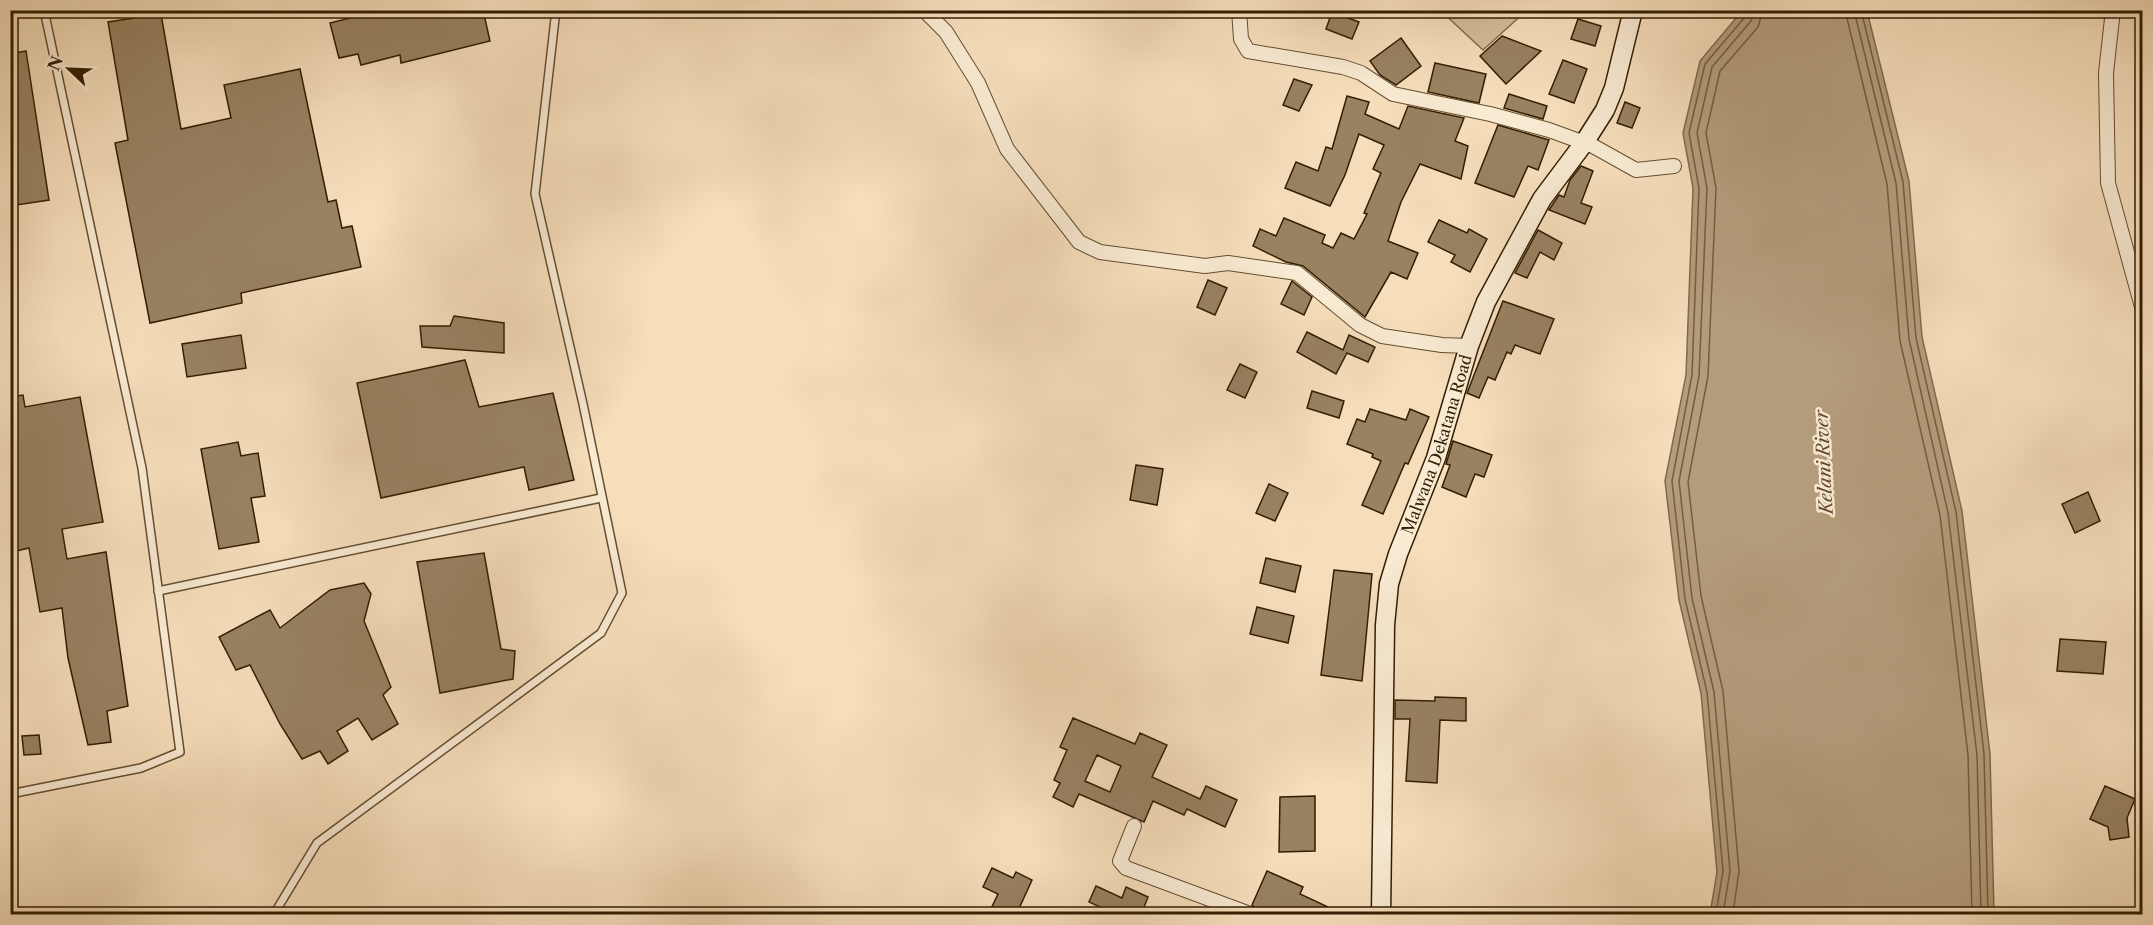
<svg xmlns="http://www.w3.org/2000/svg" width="2153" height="925" font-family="'Libre Caslon Text',serif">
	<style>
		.green { fill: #d5bd9b; stroke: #846e4e; stroke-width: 1.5 }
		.water { fill: #b49d7c; stroke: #806a4b; stroke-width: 1.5 }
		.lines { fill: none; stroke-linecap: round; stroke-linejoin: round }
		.shore { stroke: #745e3e; stroke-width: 1.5 }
		.building { fill: #988262; stroke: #331e01; stroke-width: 1.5; fill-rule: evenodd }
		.lane-casing { stroke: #644e30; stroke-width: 10 }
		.street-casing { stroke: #644e30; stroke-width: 16 }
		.secondary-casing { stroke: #331e01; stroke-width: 21 }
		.lane { stroke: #f9ead3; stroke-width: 7 }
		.street { stroke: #f9ead3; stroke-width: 14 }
		.secondary { stroke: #f9ead3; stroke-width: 18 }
		.labels { text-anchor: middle; stroke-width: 5; stroke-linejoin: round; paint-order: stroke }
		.street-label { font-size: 16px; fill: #331e01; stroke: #f9ead3 }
		.water-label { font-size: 18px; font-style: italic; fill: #604a2c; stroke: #f9ead3 }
	</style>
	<rect width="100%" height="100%" fill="#f6debb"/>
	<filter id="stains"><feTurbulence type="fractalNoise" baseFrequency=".00333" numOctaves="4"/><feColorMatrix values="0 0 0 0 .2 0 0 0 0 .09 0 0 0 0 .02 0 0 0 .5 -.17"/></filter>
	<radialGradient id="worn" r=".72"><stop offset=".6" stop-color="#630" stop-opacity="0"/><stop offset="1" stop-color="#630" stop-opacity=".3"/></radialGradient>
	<path class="green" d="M1441,11H1526L1483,50Z"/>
	<path class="water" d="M1742,11H1867L1909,181L1922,337L1962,511L1990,754L1994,914H1710L1717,872L1701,693L1679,600L1665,481L1686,375L1693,188L1683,133L1700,61Z"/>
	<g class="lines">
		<g class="shore">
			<path d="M1845,10L1887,184L1900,341L1940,515L1968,755L1972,914"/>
			<path d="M1854,10L1896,183L1909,339L1948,513L1977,755L1981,914"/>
			<path d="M1861,10L1903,182L1916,338L1956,512L1984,754L1988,914"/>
			<path d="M1716,914L1723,871L1707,692L1685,599L1672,481L1692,375L1699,188L1689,133L1705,64L1745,17L1746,10"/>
			<path d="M1723,914L1730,871L1714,692L1692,598L1679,481L1699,376L1707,188L1697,133L1712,67L1751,21L1754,10"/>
			<path d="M1733,914L1739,871L1723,691L1701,596L1688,482L1708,376L1716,188L1706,133L1720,71L1758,27L1763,10"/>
		</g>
	</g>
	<g class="building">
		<path d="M348,10H483L490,41L401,63L400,55L361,65L358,54L339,58L330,23L350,18Z"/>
		<path d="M1332,12L1359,22L1352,39L1326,29Z"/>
		<path d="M161,14L181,129L231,118L224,85L300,69L328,202L336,200L342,228L352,226L361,267L241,293L242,303L150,323L115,143L128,140L108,22Z"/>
		<path d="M1578,19L1601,26L1595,46L1571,39Z"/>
		<path d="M1502,36L1541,51L1506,84L1480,56Z"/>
		<path d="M1401,38L1421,66L1396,85L1380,75L1370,61Z"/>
		<path d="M26,51L49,200L10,206V54Z"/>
		<path d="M1563,60L1587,69L1574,103L1549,94Z"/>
		<path d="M1435,63L1486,74L1479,103L1428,92Z"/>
		<path d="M1294,79L1312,85L1299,111L1283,105Z"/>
		<path d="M1509,94L1547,106L1543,119L1504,108Z"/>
		<path d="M1347,96L1369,102L1365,114L1399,129L1408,106L1464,118L1455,141L1468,146L1461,179L1420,164L1401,202L1388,241L1418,253L1407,279L1391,272L1365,317L1303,266L1286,262L1253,246L1260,229L1276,236L1284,218L1325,235L1322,243L1333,248L1341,233L1354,239L1367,214L1364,213L1381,173L1373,169L1384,145L1359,134L1345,175L1330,206L1285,188L1296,162L1318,171L1326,147L1332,149Z"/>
		<path d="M1625,102L1640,108L1632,128L1617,123Z"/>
		<path d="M1498,125L1549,140L1538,170L1528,166L1514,197L1475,183Z"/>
		<path d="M1581,166L1593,171L1581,203L1592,207L1585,224L1549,210L1559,195L1564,197L1570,180Z"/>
		<path d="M1439,220L1467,233L1469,229L1487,239L1470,272L1451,262L1455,255L1428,242Z"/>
		<path d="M1538,230L1562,243L1554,260L1540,252L1527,278L1515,273Z"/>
		<path d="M1208,280L1227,288L1215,315L1197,307Z"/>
		<path d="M1292,281L1312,297L1304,315L1281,304Z"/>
		<path d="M1503,301L1554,319L1540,354L1515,345L1511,354L1507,352L1495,380L1488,377L1479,398L1467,393Z"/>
		<path d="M454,316L504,323V353L422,347L420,326H450Z"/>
		<path d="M1307,332L1343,350L1349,335L1375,347L1368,362L1347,353L1336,374L1297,352Z"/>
		<path d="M241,335L246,368L187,377L182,344Z"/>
		<path d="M465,360L479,407L553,393L574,480L529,490L524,467L381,498L357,383Z"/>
		<path d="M1240,364L1257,372L1245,398L1227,390Z"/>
		<path d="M1312,391L1344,401L1339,418L1307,408Z"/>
		<path d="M23,395L25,407L80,397L103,522L62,529L67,559L106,552L128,706L107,711L111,742L88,745L68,658L62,608L40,612L29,548L16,551L10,516V475L14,474L10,452V397Z"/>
		<path d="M1370,409L1406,420L1410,409L1429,417L1408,464L1405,463L1383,514L1362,505L1381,461L1372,457L1373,454L1347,444L1357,419L1365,422Z"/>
		<path d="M1453,441L1492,455L1484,477L1475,474L1466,497L1442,487L1450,465L1446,464Z"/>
		<path d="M238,442L241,456L258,453L265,496L251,498L259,542L219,549L201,449Z"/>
		<path d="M1136,465L1163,469L1157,505L1130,500Z"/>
		<path d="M1269,484L1288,493L1275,521L1256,513Z"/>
		<path d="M2088,492L2100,521L2075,533L2062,504Z"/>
		<path d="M484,553L501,649L515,651L513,679L440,693L417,562Z"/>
		<path d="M1266,558L1301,566L1295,592L1260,583Z"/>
		<path d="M1334,570L1372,574L1362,681L1321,675Z"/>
		<path d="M364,583L371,594L364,621L391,687L383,695L398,724L372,740L358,718L337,731L348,751L328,764L320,751L302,759L280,724L250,665L236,670L219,637L270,610L280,628L330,590Z"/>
		<path d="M1257,607L1294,616L1288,643L1250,634Z"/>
		<path d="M2060,639L2106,642L2103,674L2057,671Z"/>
		<path d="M1435,697L1466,698V721L1440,720L1437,783L1406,781L1410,719H1395V700L1435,701Z"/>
		<path d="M1073,718L1135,744L1140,733L1167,745L1152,777L1200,799L1206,786L1237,800L1225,827L1187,809L1184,815L1153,801L1144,822L1079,794L1073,807L1053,797L1060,783L1054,780L1067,750L1060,747ZM1097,755L1121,766L1110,792L1085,781Z"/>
		<path d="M39,735L41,754L24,755L22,736Z"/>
		<path d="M2105,786L2135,799L2127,818L2129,837L2110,840L2108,827L2090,819Z"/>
		<path d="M1315,796V851L1279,852L1280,797Z"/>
		<path d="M992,868L1013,878L1016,872L1032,880L1016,915H988L998,894L983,887Z"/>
		<path d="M1267,871L1303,887L1300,894L1345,915L1259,912L1252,905Z"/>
		<path d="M1096,886L1122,898L1126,887L1148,897L1141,915H1117L1089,902Z"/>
	</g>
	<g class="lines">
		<defs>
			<g id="lane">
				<path d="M158,591L601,498"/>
				<path d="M10,794L141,768L180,752L142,468L44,10"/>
				<path d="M274,914L317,843L601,633L622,593L583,404L535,194L556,10"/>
			</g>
			<g id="street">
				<path d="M924,10L946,32L978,83L1007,149L1079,242L1100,252L1205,266L1228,263L1297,273L1360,325L1382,336L1442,345L1469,346"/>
				<path d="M1239,10L1241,39L1248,51L1343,67L1361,73L1393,94L1490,114L1549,130L1593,146L1636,170L1674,166"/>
				<path d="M2113,10L2106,73L2108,183L2142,307"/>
				<path d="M1134,826L1120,861L1126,868L1250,914"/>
				<path d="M2141,914L2142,909"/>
			</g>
			<g id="secondary">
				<path id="s1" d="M1381,914L1385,625L1389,584L1398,554L1436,458L1469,346L1486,302L1542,199L1584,143L1605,110L1614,88L1633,10"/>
			</g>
		</defs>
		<use href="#lane" class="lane-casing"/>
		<use href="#street" class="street-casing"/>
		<use href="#secondary" class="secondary-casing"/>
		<use href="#lane" class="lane"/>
		<use href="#street" class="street"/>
		<use href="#secondary" class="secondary"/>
	</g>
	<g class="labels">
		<g class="street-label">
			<text dy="6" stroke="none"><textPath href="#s1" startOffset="478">Malwana Dekatana Road</textPath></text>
		</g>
		<g class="water-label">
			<text transform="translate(1824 462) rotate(-93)" y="6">Kelani River</text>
		</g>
	</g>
	<rect width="2153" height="925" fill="none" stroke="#f6debb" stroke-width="36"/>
	<rect x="12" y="12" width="2129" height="901" fill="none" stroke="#331e01" stroke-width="3"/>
	<rect x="18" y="18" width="2117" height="889" fill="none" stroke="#331e01" stroke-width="1.5"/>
	<g transform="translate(69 69) rotate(293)" stroke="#f9ead3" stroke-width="4.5" paint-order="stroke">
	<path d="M0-4.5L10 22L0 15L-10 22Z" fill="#331e01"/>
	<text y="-9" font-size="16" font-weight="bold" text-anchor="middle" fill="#331e01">N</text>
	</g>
	<rect width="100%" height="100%" filter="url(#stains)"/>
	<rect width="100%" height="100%" fill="url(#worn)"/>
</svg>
